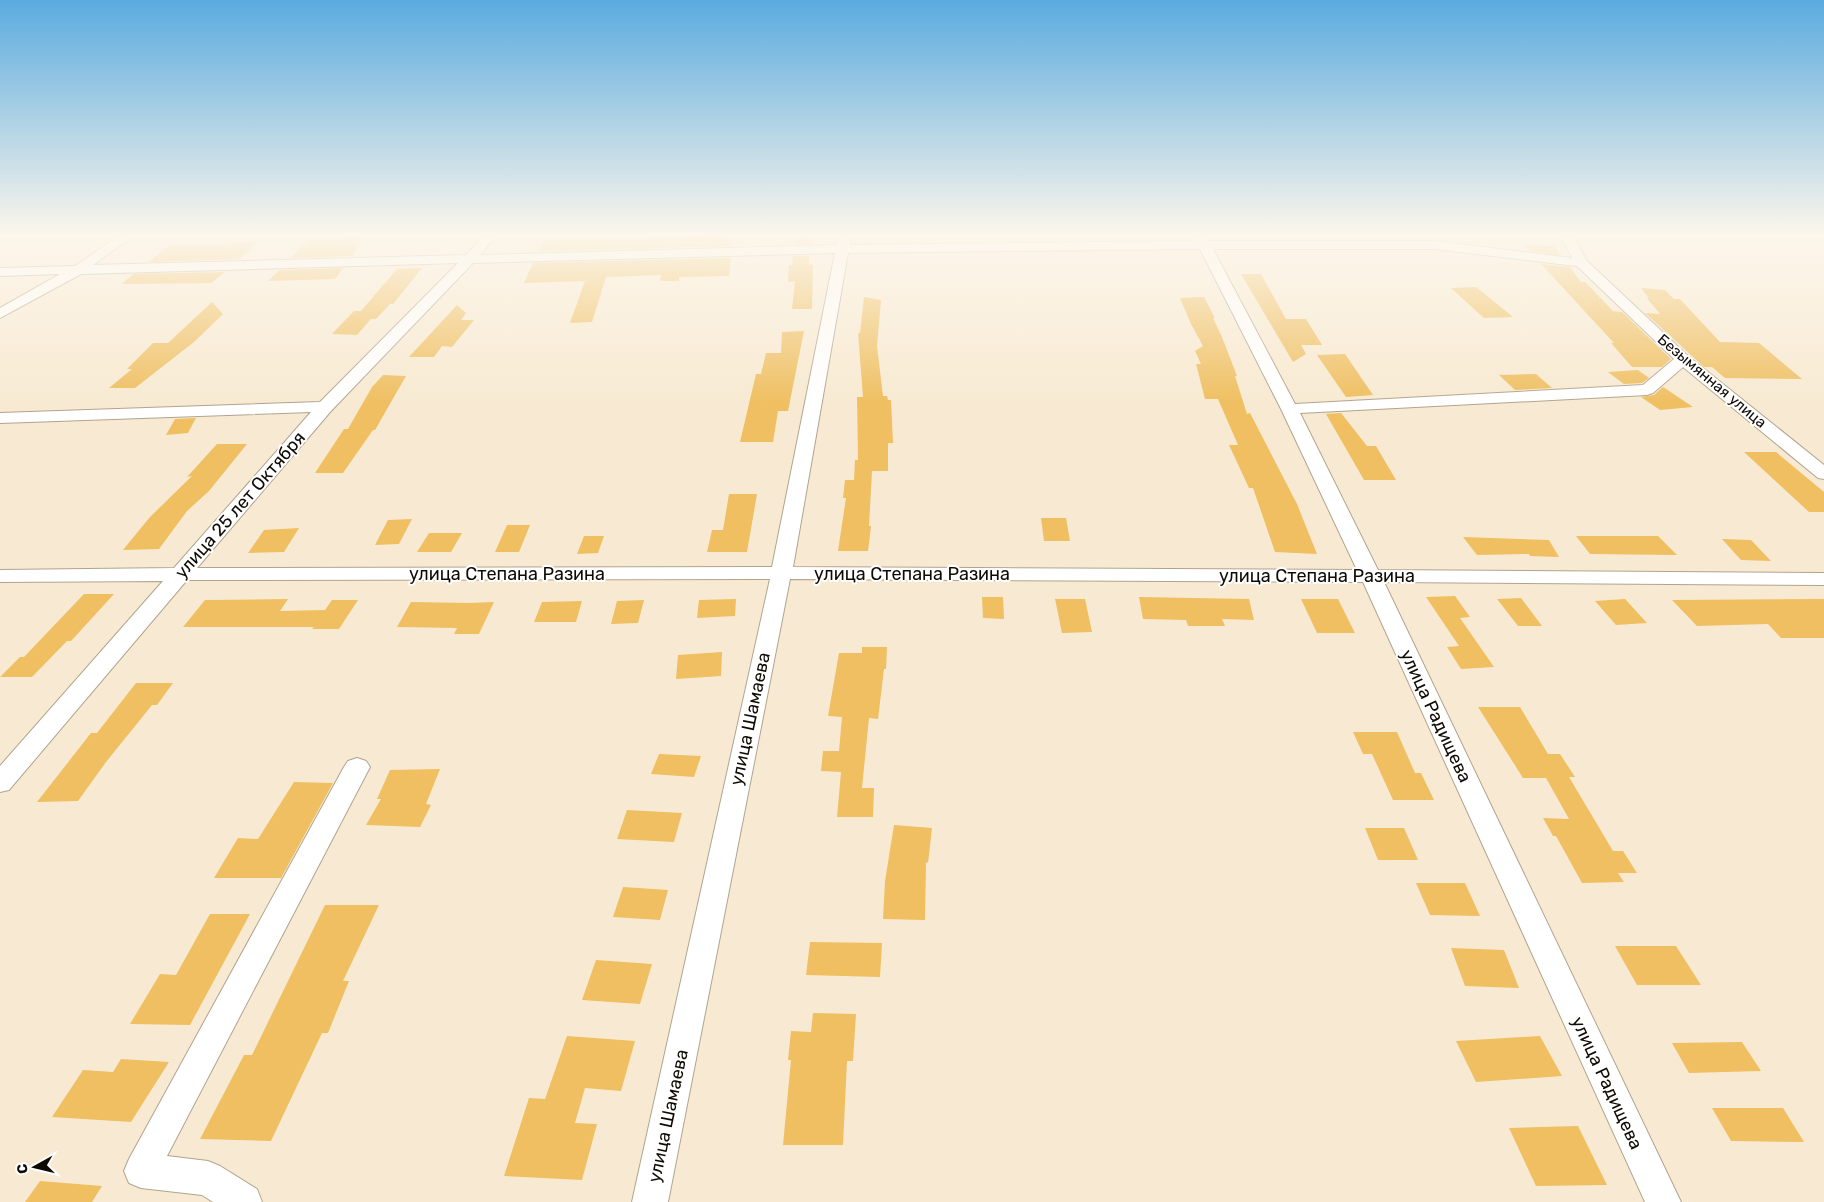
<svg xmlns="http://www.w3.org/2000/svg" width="1824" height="1202" font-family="Rubik,sans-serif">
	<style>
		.building { fill: #efbf61 }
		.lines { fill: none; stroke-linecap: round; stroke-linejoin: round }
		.minor-casing { stroke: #b1a48e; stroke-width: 2 }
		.minor { fill: #fff; fill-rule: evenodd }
		.labels { text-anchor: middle; stroke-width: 4; stroke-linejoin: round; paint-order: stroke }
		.far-street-label { font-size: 15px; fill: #0f0b04; stroke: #fff }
		.street-label { font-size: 18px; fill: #0f0b04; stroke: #fff }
	</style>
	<rect width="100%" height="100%" fill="#f8ead2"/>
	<g class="building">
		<path d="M732,236L731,246L539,251L544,240Z"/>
		<path d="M795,236H810V244H794Z"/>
		<path d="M365,237L352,256L291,258L309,239Z"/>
		<path d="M260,241L239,259L149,262L169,245H230L233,242Z"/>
		<path d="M1524,245L1554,246L1560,255L1530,251Z"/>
		<path d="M793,256H809V265L813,264L812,309H792L795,281L788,282L789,265H792Z"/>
		<path d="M731,258L729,276L679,277V281H660L661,275L606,277L592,322L570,323L585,281L524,283L533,263Z"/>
		<path d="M1541,264L1570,267L1581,282H1585L1613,311L1622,312L1671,359L1662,367H1632L1611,343H1614Z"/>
		<path d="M343,268L335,279L268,281L279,270Z"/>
		<path d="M422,268L393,304H390L376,319H371L357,335L332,334L354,311H361L397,269Z"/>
		<path d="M225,272L211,283L122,284L133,274Z"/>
		<path d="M1241,274H1261L1286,319H1306L1322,345H1301L1306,354L1293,362Z"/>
		<path d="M1476,287L1513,317L1484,318L1451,288Z"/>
		<path d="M1641,288L1665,290L1674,299H1680L1720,342L1759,343L1802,379L1725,378L1712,367H1704L1645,313L1660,314L1646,297L1649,298Z"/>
		<path d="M864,297L881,300L877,346L883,396H887L888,400H891L893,443H888V471H872L869,526H871L868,551H838L846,498H843L845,480H854L855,460H858L857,397H863L858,333H860Z"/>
		<path d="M1204,297L1215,318H1213L1222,337L1237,376H1235L1247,414L1250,413L1297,504L1317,554L1275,552L1253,488H1249L1229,445H1238L1218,399H1205L1196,364H1201L1195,351L1203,346L1191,324L1180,298Z"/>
		<path d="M212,302L223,314L194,342L135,388H109L132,369H127L153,343H168Z"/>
		<path d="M457,305L466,313L461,320H474L452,347L442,346L434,357H409Z"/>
		<path d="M804,331L788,411H778L773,442H740L756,374H761L766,353H781L782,332Z"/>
		<path d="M1345,354L1373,395L1346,397L1317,355Z"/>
		<path d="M1638,370L1649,378L1642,383L1624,384L1608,372Z"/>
		<path d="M1536,374L1552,388L1515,390L1499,375Z"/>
		<path d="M383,375L406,376L375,430H373L343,473H315L344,429H348L372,387Z"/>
		<path d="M1663,387L1693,407L1660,410L1641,397L1654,395Z"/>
		<path d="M1341,413L1367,446H1376L1396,480H1364L1326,414Z"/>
		<path d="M196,418L188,433L166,435L175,419Z"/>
		<path d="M217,444H247L209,491L187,511L159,549L123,550L150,517L192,476L187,477Z"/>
		<path d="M1744,452H1776L1824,492V512H1809Z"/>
		<path d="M729,494H757L747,552H707L712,530H723Z"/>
		<path d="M1041,518H1066L1070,541H1044Z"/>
		<path d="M412,519L399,544L375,545L388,520Z"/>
		<path d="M507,525H530L519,552H495Z"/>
		<path d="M299,528L284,552L248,553L264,530Z"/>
		<path d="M429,533H462L451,552H417Z"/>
		<path d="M584,536H604L598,553L577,554Z"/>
		<path d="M1576,536H1658L1677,555L1590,554Z"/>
		<path d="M1463,537L1549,540L1559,557L1530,556L1529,554L1477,555Z"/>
		<path d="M1722,539L1751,540L1771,561L1741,560Z"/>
		<path d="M84,594H114L71,641H67L32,677H0L20,657H24Z"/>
		<path d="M1455,596L1470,617L1460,618L1494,667L1461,669L1447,647L1459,646L1426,597Z"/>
		<path d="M982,597H1003L1004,619L983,618Z"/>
		<path d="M1139,597L1249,599L1254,620L1222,619L1225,626H1188L1186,620L1143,619Z"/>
		<path d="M1521,598L1542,626H1518L1497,599Z"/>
		<path d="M288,599L280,611L325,610L332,600H358L339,629H312L314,627H183L205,600Z"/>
		<path d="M736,599L735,616L697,618L699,600Z"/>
		<path d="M1055,599H1085L1092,632L1062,633Z"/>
		<path d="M1301,599H1338L1355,633H1317Z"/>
		<path d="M1625,599L1647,623L1616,625L1595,601Z"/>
		<path d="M1824,599V638H1781L1768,624L1697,626L1672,600Z"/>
		<path d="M644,600L638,623L611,624L617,601Z"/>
		<path d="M582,601L576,622H534L542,602Z"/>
		<path d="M411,602L469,603L494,602L479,634H454L457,628L397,627Z"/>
		<path d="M862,647H887L886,669H884L878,719L869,718L862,788H874L873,817H837L841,772L821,771L823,751H839L842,717L828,716L839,653H862Z"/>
		<path d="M722,652L721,676L676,679L678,655Z"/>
		<path d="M136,683H173L157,705H152L106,762L78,801L37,802L91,733H97Z"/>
		<path d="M1478,707H1520L1548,754H1560L1575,777H1569L1613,851H1623L1637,873H1618L1624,882L1582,883L1556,836H1553L1543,818L1569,819L1546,778H1523Z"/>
		<path d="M1353,732H1397L1415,773H1421L1434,800H1393L1372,754H1363Z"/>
		<path d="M659,754L701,756L694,777L651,774Z"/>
		<path d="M440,769L426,804L431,805L420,827L366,825L381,799H377L390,770Z"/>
		<path d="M294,782L333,783L281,878H214L238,838L258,839Z"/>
		<path d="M627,810L682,813L674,842L617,839Z"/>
		<path d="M894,825L932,828L928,863L926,862L925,920L883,919L885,881Z"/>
		<path d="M1365,828H1404L1418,860H1378Z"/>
		<path d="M1416,883H1465L1480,916L1430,915Z"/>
		<path d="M623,887L668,890L660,920L613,917Z"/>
		<path d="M325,905H379L343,981H349L328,1033H322L271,1141L200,1139L244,1055H252Z"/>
		<path d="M210,914H250L190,1025L130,1024L160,974L176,975Z"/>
		<path d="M810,942L882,943L880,977L806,975Z"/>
		<path d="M1615,946H1676L1701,985H1637Z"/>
		<path d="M1451,948L1504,950L1519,988L1465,986Z"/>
		<path d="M596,960L652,964L640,1004L582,1000Z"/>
		<path d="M813,1013L856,1014L853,1061H847L843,1145H783L791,1060H788L791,1031L811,1032Z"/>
		<path d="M567,1036L635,1041L621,1091L585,1088L575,1123L597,1124L582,1180L504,1176L529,1098L545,1099Z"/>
		<path d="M1540,1036L1562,1076L1476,1082L1456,1041Z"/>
		<path d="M1742,1042L1761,1071L1689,1073L1672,1043Z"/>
		<path d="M121,1059L169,1062L131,1122L52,1117L83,1070L113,1072Z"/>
		<path d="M1712,1108H1783L1804,1142L1731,1141Z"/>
		<path d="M1578,1126L1607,1185L1536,1186L1509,1128Z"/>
		<path d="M40,1181L102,1186L92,1202H25Z"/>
	</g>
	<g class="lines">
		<defs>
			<g id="minor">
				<path d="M119,236H133L93,265L466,255L484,236H496L480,255L837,245L840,236H850V245L1196,241L1194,236H1206L1209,241H1434L1572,258L1562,237L1573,236L1587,261L1688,356L1824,465V479L1818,478L1683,367L1653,393L1647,395L1300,413L1378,570L1824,573V585L1384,582L1681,1202H1645L1363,582L790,579L668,1202H632L770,579L187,580L9,790L0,792V766L163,581L0,582V570L174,568L311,412L0,423V413L320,402L458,263L81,274L0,318V308L60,274L0,276V268L75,266ZM1200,249L1281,409L1357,570L793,567L848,253ZM1213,249H1434L1577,266L1674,359L1643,385L1295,404ZM835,253L772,567L197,568L331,411L473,263Z"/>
				<path d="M357,758L366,761L370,767L167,1156L208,1161L220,1166L257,1189L262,1202H213L202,1195L141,1188L129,1183L124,1171L129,1159L344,767L348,761Z"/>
			</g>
		</defs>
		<use href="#minor" class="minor-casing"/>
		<use href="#minor" class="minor"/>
	</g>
	<linearGradient id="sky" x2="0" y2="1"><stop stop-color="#5babdf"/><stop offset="0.58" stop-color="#fcf6eb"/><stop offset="1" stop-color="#fcf6eb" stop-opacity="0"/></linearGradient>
	<rect width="1824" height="404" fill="url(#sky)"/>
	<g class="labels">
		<g class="far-street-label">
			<text transform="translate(1712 381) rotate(40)" y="5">Безымянная улица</text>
		</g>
		<g class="street-label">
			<text transform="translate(240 505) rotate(-49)" y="6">улица 25 лет Октября</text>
			<text x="507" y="580">улица Степана Разина</text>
			<text x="912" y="580">улица Степана Разина</text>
			<text x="1317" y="582">улица Степана Разина</text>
			<text transform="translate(1436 716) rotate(65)" y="6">улица Радищева</text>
			<text transform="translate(750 719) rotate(-78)" y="6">улица Шамаева</text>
			<text transform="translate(1607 1083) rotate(65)" y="6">улица Радищева</text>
			<text transform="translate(668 1116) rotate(-78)" y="6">улица Шамаева</text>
		</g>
	</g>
	<g transform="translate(35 1167) rotate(262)" stroke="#ffffff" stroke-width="4" paint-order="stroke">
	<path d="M0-4L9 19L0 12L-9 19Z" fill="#0f0b04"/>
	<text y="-8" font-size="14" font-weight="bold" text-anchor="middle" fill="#0f0b04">С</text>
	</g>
</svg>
